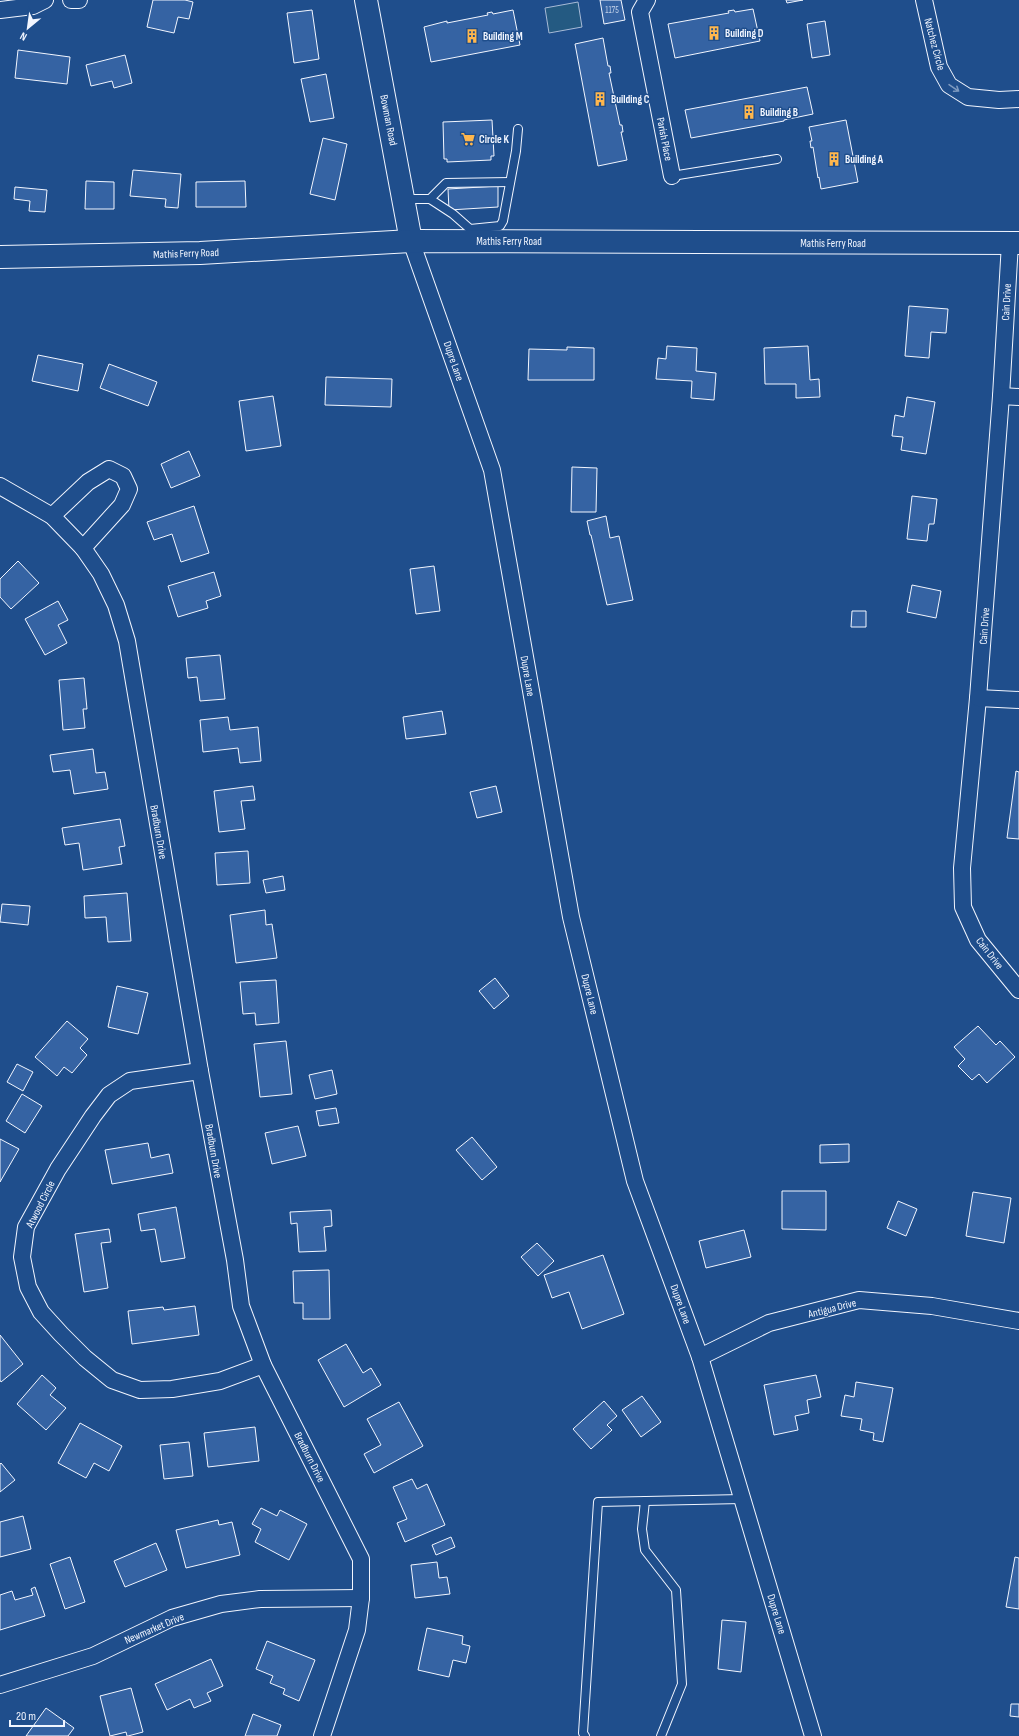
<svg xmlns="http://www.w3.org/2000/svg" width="1019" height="1736" font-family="'Sofia Sans Condensed',sans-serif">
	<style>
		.green { fill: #245a82; stroke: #a8bbd7 }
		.building { fill: #3563a3; stroke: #f2f6ff }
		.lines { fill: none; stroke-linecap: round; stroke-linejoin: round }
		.service-casing { stroke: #f2f6ff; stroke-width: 10 }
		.minor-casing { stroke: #f2f6ff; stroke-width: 18 }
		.secondary-casing { stroke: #f2f6ff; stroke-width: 24 }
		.service { stroke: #1f4e8c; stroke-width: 8 }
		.minor { stroke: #1f4e8c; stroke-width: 16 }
		.secondary { stroke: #1f4e8c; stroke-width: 22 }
		.oneway { stroke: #7e9ac0 }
		.labels { text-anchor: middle; stroke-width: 3; stroke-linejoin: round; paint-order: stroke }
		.number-label { font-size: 9px; fill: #c3d1e8 }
		.poi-label { font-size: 11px; font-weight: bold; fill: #f2f6ff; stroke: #1f4e8c; text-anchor: start }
		.street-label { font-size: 11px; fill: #f2f6ff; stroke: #1f4e8c }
	</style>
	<rect width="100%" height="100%" fill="#1f4e8c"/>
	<path class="green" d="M578,2L582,27L549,33L545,8Z"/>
	<g class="building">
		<path d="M153,0H185L193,2L189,19L178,17L174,33L147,27Z"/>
		<path d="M600,0H621L625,20L604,24Z"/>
		<path d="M786,0H803L787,3Z"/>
		<path d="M753,9L760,41L675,58L668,24L729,13L728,11L734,10L735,12Z"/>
		<path d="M312,10L319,59L294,63L287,13Z"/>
		<path d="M513,10L520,45L431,62L424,27L447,21V23L488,15L487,13L492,12L493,14Z"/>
		<path d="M825,21L830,55L812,58L807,24Z"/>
		<path d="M603,38L608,66H610L611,73H609L620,125H622L623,132H621L627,160L598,166L575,44Z"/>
		<path d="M18,50L70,57L67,84L15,78Z"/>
		<path d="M125,55L132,83L114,88L112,81L91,86L86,65Z"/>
		<path d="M326,74L334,118L310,122L301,79Z"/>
		<path d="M807,87L813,114L784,120V121L691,138L685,110Z"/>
		<path d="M492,120L494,156H491V160L447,162V159H444L443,122Z"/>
		<path d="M846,120L858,182L821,189L819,177L818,178L813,147L811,148L810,141H812L809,127Z"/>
		<path d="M323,138L347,144L335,200L310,194Z"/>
		<path d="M133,170L181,174L178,208L165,207L166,199L130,196Z"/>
		<path d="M86,181L114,182V209H85Z"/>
		<path d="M245,181L246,207H196V182Z"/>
		<path d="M498,186V207L449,210L448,189Z"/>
		<path d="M15,187L47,190L45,212L29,211L30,201L14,199Z"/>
		<path d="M909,306L948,309L946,333L931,332L929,358L905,356Z"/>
		<path d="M667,346L697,348L696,371L716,373L714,400L691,398L692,381L656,379L658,358L666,359Z"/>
		<path d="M808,346L810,380L819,379L820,397L796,398V384H765L764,348Z"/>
		<path d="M567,347L594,348V380H528L529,349L567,350Z"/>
		<path d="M38,355L83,364L78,391L32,381Z"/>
		<path d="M109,364L157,382L148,406L100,388Z"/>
		<path d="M326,377L392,379L391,407L325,405Z"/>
		<path d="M273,396L281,446L246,451L239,401Z"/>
		<path d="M907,397L935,402L926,454L901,450L903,437L892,436L895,415L904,417Z"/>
		<path d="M189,451L200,476L171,488L161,464Z"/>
		<path d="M572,467L597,468L596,512H571Z"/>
		<path d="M912,496L937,499L934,524H929L927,541L907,539Z"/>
		<path d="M194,506L209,553L181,562L172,534L154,540L147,522Z"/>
		<path d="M606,516L610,538L619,536L633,600L607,605L591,535H590L587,521Z"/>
		<path d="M18,561L39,583L11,609L0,597V579Z"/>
		<path d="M434,566L440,611L416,614L410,569Z"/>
		<path d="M214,572L221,596L206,601L208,608L178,617L168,586Z"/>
		<path d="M912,585L941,591L936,618L907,612Z"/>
		<path d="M58,601L68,620L58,625L67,643L45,655L25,619Z"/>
		<path d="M852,611H866V627H851Z"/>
		<path d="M220,655L225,699L200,701L197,677L188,678L186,658Z"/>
		<path d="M84,678L87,709H83L85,728L63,730L59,680Z"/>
		<path d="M442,711L446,734L406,739L403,717Z"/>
		<path d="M228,717L230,730L258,727L261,761L240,763L238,748L203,752L200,720Z"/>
		<path d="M93,749L96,773L105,772L108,789L74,794L70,770L53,772L50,755Z"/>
		<path d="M1016,771L1019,772V839L1007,838Z"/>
		<path d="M253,786L255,800L241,801L245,829L219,832L214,791Z"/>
		<path d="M496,786L502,812L477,818L470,792Z"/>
		<path d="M120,819L125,846L119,847L122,864L83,870L79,843L65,845L62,828Z"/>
		<path d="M248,851L250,883L217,885L215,853Z"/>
		<path d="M283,876L285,890L266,893L263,880Z"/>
		<path d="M127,893L131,941L108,942L106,917L85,918L84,896Z"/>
		<path d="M2,904L30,906L28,925L0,922Z"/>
		<path d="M265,910L266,925L272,924L277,958L236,963L230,915Z"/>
		<path d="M495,978L509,996L494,1009L479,991Z"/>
		<path d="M276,980L279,1023L256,1025L255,1013L243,1014L240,982Z"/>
		<path d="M117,986L148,993L138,1034L108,1027Z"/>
		<path d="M67,1021L88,1039L80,1048L87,1055L72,1073L64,1067L57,1076L35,1057Z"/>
		<path d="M978,1026L996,1045L1000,1041L1015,1057L987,1083L979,1074L972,1080L958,1066L965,1059L954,1047Z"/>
		<path d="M286,1041L292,1094L260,1097L254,1044Z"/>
		<path d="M17,1064L33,1072L23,1091L7,1082Z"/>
		<path d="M332,1070L337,1094L315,1099L309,1075Z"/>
		<path d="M22,1094L42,1106L25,1133L6,1121Z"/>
		<path d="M336,1108L339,1123L319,1126L316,1111Z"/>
		<path d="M298,1126L306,1156L272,1164L265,1133Z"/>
		<path d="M472,1137L497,1167L482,1180L456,1150Z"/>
		<path d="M0,1139L19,1149L0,1182Z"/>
		<path d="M148,1143L151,1158L169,1154L173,1173L112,1184L105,1150Z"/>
		<path d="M849,1144V1162L820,1163V1145Z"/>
		<path d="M782,1191H826V1230L782,1229Z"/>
		<path d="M973,1192L1011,1198L1004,1243L966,1236Z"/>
		<path d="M898,1201L917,1209L906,1236L887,1228Z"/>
		<path d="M176,1207L185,1258L161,1262L155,1229L141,1231L138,1214Z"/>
		<path d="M331,1210L332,1226L324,1227L326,1251L299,1252L297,1223L291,1224L290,1212Z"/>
		<path d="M109,1229L111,1242L101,1243L108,1288L84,1292L75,1234Z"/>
		<path d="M744,1230L751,1257L706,1268L699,1241Z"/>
		<path d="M537,1243L554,1261L538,1276L521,1257Z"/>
		<path d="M603,1255L624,1314L582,1329L569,1292L552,1298L544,1275Z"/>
		<path d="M329,1270L330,1319H303V1303H294L293,1271Z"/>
		<path d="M195,1306L199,1335L132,1344L128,1311L163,1307L164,1310Z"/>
		<path d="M0,1335L23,1364L1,1382L0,1380Z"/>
		<path d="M346,1344L363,1373L371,1368L381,1385L344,1407L318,1360Z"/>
		<path d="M42,1375L56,1388L50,1395L66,1408L46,1430L17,1404Z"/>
		<path d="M816,1375L821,1397L807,1400L809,1413L795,1416L798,1430L774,1435L764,1385Z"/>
		<path d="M856,1382L893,1388L883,1442L873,1440L874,1433L860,1430L862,1419L841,1416L845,1395L854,1397Z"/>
		<path d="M642,1396L661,1422L641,1437L622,1410Z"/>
		<path d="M604,1401L617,1416L607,1425L612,1430L591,1449L573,1429Z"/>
		<path d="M399,1402L423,1446L374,1473L364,1454L381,1445L367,1419Z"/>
		<path d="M80,1423L122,1446L109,1471L94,1463L86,1478L58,1463Z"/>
		<path d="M255,1427L259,1461L208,1467L204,1433Z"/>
		<path d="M189,1442L193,1476L164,1479L160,1445Z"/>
		<path d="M1,1463L15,1480L0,1492V1464Z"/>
		<path d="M412,1479L417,1489L427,1484L445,1525L405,1542L397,1523L407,1519L393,1487Z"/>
		<path d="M261,1508L277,1516L280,1510L307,1524L289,1560L255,1542L261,1529L252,1524Z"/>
		<path d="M23,1516L31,1549L0,1557V1522Z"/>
		<path d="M218,1520L219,1525L232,1522L240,1555L186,1568L176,1530Z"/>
		<path d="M451,1537L455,1547L436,1555L432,1545Z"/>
		<path d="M156,1543L167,1570L125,1587L114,1561Z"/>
		<path d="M70,1557L85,1602L65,1609L50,1564Z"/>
		<path d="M1015,1557L1019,1558V1609L1006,1607Z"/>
		<path d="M437,1562L439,1578L447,1577L450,1594L415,1598L411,1565Z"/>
		<path d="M35,1587L45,1616L0,1630V1595L12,1591L15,1600L33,1595L31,1589Z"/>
		<path d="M722,1620L746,1622L741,1672L718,1669Z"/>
		<path d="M427,1628L463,1636L462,1644L470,1646L466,1663L453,1660L449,1677L418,1670Z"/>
		<path d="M267,1641L315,1660L299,1701L283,1694L285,1689L270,1683L273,1676L256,1669Z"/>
		<path d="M211,1659L223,1686L207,1693L211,1701L194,1708L190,1699L167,1710L155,1684Z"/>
		<path d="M131,1688L143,1732L128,1736H127L126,1732L110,1736L100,1696Z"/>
		<path d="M1011,1704H1019V1717L1010,1716Z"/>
		<path d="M46,1708L74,1728L68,1736H26Z"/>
		<path d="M253,1714L281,1725L277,1736H245Z"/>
	</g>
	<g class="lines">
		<defs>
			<g id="service">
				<path d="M672,176L777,159"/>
				<path d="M404,199H430L453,214L470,229V232"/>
				<path d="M430,199L446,183L510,182"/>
				<path d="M470,229L500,226L503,221L516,151L518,129"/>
				<path d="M645,1501L642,1529L645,1550L676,1590L682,1684L661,1736"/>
				<path d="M585,1736L583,1733L598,1502L742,1499"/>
			</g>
			<g id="minor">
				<path d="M71,0H79"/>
				<path d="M647,0L640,12L672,176"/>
				<path d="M924,0L939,67L949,85L968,97L999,100L1019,99"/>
				<path d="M0,10L33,6L45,0"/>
				<path d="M411,241L492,470L571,917L635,1181L700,1357L813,1736"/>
				<path d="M1010,243L1001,396L978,698L962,868L963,907L978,940L1019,990"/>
				<path d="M1001,396L1019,397"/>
				<path d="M0,486L52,516L83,548L101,574L116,605L127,641L200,1071L235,1260L241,1306L263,1365L361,1559V1598L357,1630L322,1736"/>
				<path d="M52,516L88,482L109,469L123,476L129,489L122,505L83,548"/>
				<path d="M978,698L1019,700"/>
				<path d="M200,1071L130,1081L109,1095L93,1116L58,1169L26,1227L22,1257L28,1287L41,1312L61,1334L85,1358L112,1380L140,1390L172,1389L220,1381L263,1365"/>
				<path d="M700,1357L769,1323L859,1300L932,1306L1019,1321"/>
				<path d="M0,1685L93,1656L172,1618L221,1604L260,1599L361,1598"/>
			</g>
			<g id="secondary">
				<path d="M366,0L411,241"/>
				<path d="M0,257L200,253L411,241L1019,243"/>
			</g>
		</defs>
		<use href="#service" class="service-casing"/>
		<use href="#minor" class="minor-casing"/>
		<use href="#secondary" class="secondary-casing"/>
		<use href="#service" class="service"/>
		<use href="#minor" class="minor"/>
		<use href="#secondary" class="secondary"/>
	</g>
	<defs><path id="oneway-shaft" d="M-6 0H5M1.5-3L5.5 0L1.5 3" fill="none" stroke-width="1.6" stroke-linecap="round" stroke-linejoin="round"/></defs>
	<use class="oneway" href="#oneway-shaft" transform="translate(954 88) rotate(34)"/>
	<defs>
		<symbol id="building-bare" viewBox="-9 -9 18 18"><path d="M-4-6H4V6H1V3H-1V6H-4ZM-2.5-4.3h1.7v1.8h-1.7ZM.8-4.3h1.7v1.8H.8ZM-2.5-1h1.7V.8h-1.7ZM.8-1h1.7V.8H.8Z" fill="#ffb74d" stroke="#1f4e8c" stroke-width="2.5" paint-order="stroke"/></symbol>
		<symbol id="supermarket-bare" viewBox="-9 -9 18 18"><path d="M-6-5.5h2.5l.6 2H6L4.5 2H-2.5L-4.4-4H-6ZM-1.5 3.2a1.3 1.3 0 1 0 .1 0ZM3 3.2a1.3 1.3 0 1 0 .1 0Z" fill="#ffb74d" stroke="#1f4e8c" stroke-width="2.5" paint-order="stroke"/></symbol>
	</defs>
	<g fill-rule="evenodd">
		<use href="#building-bare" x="704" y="23" width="20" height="20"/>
		<use href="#building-bare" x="462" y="26" width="20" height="20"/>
		<use href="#building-bare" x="590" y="89" width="20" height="20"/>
		<use href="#building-bare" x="739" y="102" width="20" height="20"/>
		<use href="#supermarket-bare" x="458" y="129" width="20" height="20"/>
		<use href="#building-bare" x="824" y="149" width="20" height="20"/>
	</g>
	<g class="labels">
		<g class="number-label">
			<text x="612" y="13">1175</text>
		</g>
		<g class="poi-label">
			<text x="725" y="37">Building D</text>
			<text x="483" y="40">Building M</text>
			<text x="611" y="103">Building C</text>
			<text x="760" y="116">Building B</text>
			<text x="479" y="143">Circle K</text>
			<text x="845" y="163">Building A</text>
		</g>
		<g class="street-label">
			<text transform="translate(935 44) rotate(75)" y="4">Natchez Circle</text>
			<text transform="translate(389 120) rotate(79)" y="4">Bowman Road</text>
			<text transform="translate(665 139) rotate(79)" y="4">Parish Place</text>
			<text x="509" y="245">Mathis Ferry Road</text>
			<text x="833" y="247">Mathis Ferry Road</text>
			<text transform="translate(186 253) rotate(-2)" y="4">Mathis Ferry Road</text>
			<text transform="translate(1006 302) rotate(-87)" y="4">Cain Drive</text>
			<text transform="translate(454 361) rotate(71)" y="4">Dupre Lane</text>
			<text transform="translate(984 626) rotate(-86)" y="4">Cain Drive</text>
			<text transform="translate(528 676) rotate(80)" y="4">Dupre Lane</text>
			<text transform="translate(159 832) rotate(80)" y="4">Bradburn Drive</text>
			<text transform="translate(990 953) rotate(52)" y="4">Cain Drive</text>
			<text transform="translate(590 994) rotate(76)" y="4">Dupre Lane</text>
			<text transform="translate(214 1151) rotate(80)" y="4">Bradburn Drive</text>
			<text transform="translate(40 1204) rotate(-63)" y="4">Atwood Circle</text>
			<text transform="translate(681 1304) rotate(70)" y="4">Dupre Lane</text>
			<text transform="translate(832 1308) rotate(-14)" y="4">Antigua Drive</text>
			<text transform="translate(310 1457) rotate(63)" y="4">Bradburn Drive</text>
			<text transform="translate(777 1614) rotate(73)" y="4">Dupre Lane</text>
			<text transform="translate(154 1628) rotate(-23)" y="4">Newmarket Drive</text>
		</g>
	</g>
	<g transform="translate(28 28) rotate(209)" stroke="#1f4e8c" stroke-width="3" paint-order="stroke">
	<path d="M0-3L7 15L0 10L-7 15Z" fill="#f2f6ff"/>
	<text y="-6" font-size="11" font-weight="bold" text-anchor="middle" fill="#f2f6ff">N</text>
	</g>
	<path d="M10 1720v6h54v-6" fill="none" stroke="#f2f6ff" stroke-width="2"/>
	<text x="16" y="1720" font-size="12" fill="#f2f6ff" stroke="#1f4e8c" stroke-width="3" paint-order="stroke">20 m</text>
</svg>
